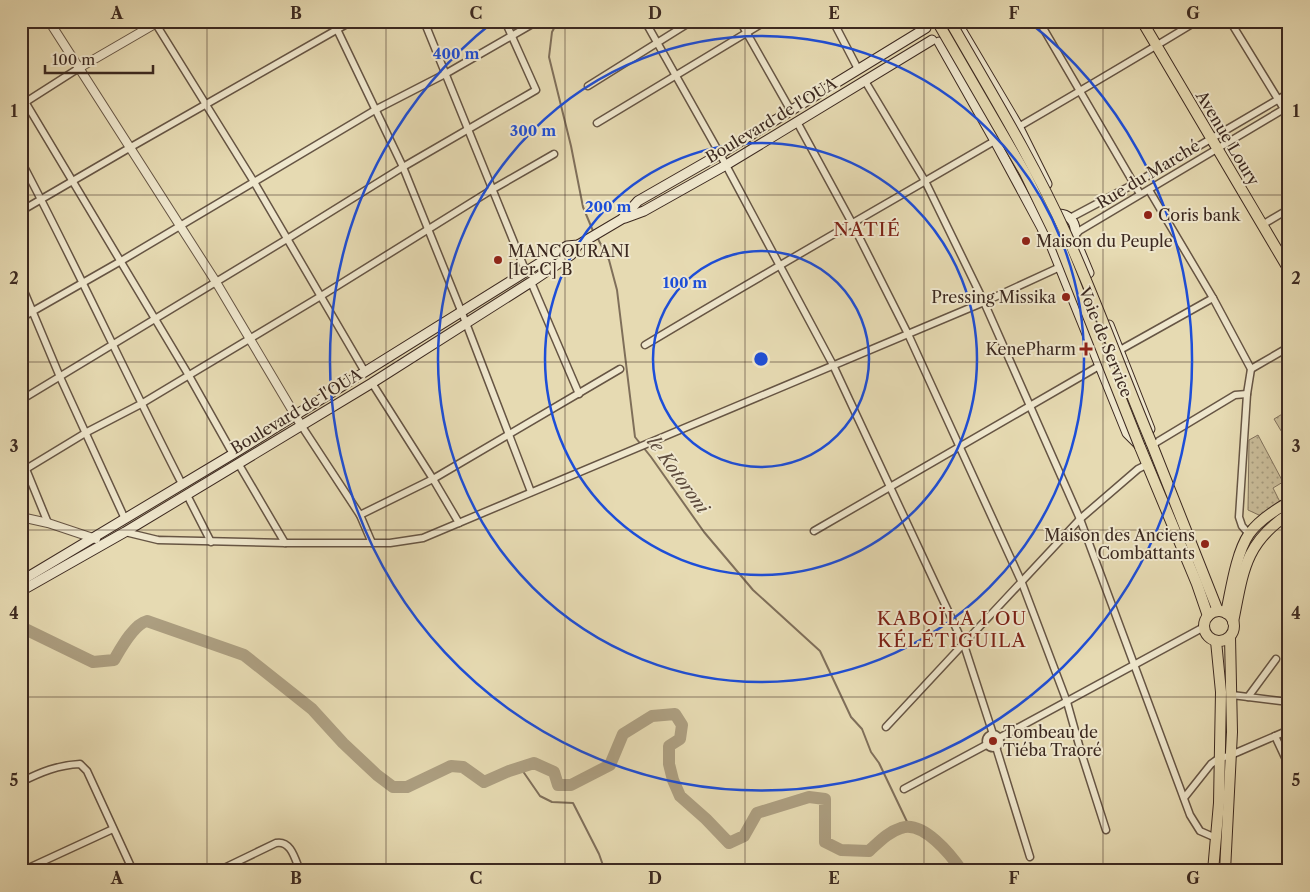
<svg xmlns="http://www.w3.org/2000/svg" width="1310" height="892" font-family="'Libre Caslon Text',serif">
	<style>
		.park { fill: url(#park-dots); stroke: #82725c }
		.lines { fill: none; stroke-linecap: round; stroke-linejoin: round }
		.stream { stroke: #7f6f5a; stroke-width: 2 }
		.river { stroke: #ac9e80; stroke-width: 12 }
		.minor-casing { stroke: #654; stroke-width: 9 }
		.tertiary-casing { stroke: #654; stroke-width: 10 }
		.secondary-casing { stroke: #3c2920; stroke-width: 11 }
		.primary-casing { stroke: #3c2920; stroke-width: 12 }
		.trunk-casing { stroke: #3c2920; stroke-width: 12 }
		.minor { stroke: #efe7cd; stroke-width: 6 }
		.tertiary { stroke: #efe7cd; stroke-width: 8 }
		.secondary { stroke: #efe7cd; stroke-width: 9 }
		.primary { stroke: #e6dab2; stroke-width: 10 }
		.trunk { stroke: #e6dab2; stroke-width: 10 }
		.trunk-bridge-casing { stroke: #3c2920; stroke-width: 12; stroke-linecap: butt }
		.trunk-bridge { stroke: #e6dab2; stroke-width: 10 }
		.grid { fill: none; stroke: #3c2920; stroke-width: 1; stroke-opacity: 0.55 }
		.ring { fill: none; stroke: #1d4ed8; stroke-width: 2.5 }
		.poi-dot { fill: #8f2418; stroke: #efe7cd; stroke-width: 2 }
		.labels { text-anchor: middle; stroke-width: 4; stroke-linejoin: round; paint-order: stroke }
		.street-label { font-size: 16px; fill: #3c2920; stroke: #efe7cd }
		.poi-label { font-size: 16px; fill: #3c2920; stroke: #efe7cd; text-anchor: start }
		.water-label { font-size: 18px; font-style: italic; fill: #5e4c3d; stroke: #efe7cd }
		.quarter-label { font-size: 19px; letter-spacing: 1px; fill: #7a1f14; stroke: #efe7cd }
		.centre { fill: #1d4ed8; stroke: #efe7cd; stroke-width: 2.5 }
		.ring-label { font-size: 15px; text-anchor: middle; font-weight: bold; fill: #1d4ed8; stroke: #efe7cd; stroke-width: 4; stroke-linejoin: round; paint-order: stroke }
		.neatline { fill: none; stroke: #3c2920; stroke-width: 2 }
		.grid-label { font-size: 16px; text-anchor: middle; font-weight: bold; fill: #3c2920 }
	</style>
	<defs>
		<pattern id="park-dots" width="8" height="8" patternUnits="userSpaceOnUse" patternTransform="scale(1.25)"><rect width="8" height="8" fill="#c9bc99"/><path d="M2 2h.1M6 6h.1" fill="none" stroke="#a4997c" stroke-width="1.8" stroke-linecap="round"/></pattern>
	</defs>
	<rect width="100%" height="100%" fill="#e6dab2"/>
	<filter id="stains"><feTurbulence type="fractalNoise" baseFrequency=".004" numOctaves="4"/><feColorMatrix values="0 0 0 0 .2 0 0 0 0 .09 0 0 0 0 .02 0 0 0 .5 -.17"/></filter>
	<radialGradient id="worn" r=".72"><stop offset=".6" stop-color="#630" stop-opacity="0"/><stop offset="1" stop-color="#630" stop-opacity=".3"/></radialGradient>
	<g class="park">
		<path d="M1289,410V444L1274,419Z"/>
		<path d="M1258,435L1283,482L1273,488L1281,504L1261,516L1248,510L1249,440Z"/>
	</g>
	<g class="lines">
		<g class="stream">
			<path d="M558,21L552,32L549,57L571,146L583,207L593,231"/>
			<path d="M597,237L609,260L617,290L635,437L651,457L704,532L753,590L820,651L851,717L862,729L871,752L879,763L910,828"/>
			<path d="M520,767L540,796L552,802L573,803L599,854L605,871"/>
		</g>
		<path class="river" d="M21,627L93,662L114,660C121,648 134,624 147,621L244,655L312,709L343,743L377,775L393,787H407L451,766L463,767L484,782L509,771L534,763L554,772L558,785H571L610,765L623,734L652,716L675,714L682,725L680,739L669,746V764L673,780L680,796L706,819L729,843L744,836L757,813L809,797L825,799V842L841,850L869,851C879,842 888,832 901,828C923,820 951,855 962,871"/>
		<defs>
			<g id="minor">
				<path d="M154,21L254,182L365,372"/>
				<path d="M333,21L403,167L466,323L531,492"/>
				<path d="M424,21L526,272"/>
				<path d="M645,21L720,154L833,365L964,645L993,734"/>
				<path d="M740,21L791,111"/>
				<path d="M833,21L858,69"/>
				<path d="M1039,21L1140,194"/>
				<path d="M1230,21L1284,109"/>
				<path d="M865,81L925,181L984,302L1080,519L1190,815L1200,831L1216,838"/>
				<path d="M588,86L692,21"/>
				<path d="M21,95L188,374L233,454"/>
				<path d="M21,105L79,68"/>
				<path d="M797,122L852,223L908,334L1022,583L1067,702L1081,752L1106,830"/>
				<path d="M597,123L766,21"/>
				<path d="M21,161C77,267 127,377 182,484"/>
				<path d="M1149,190L1213,298L1251,369L1247,394L1239,517L1242,526L1249,534"/>
				<path d="M21,211L131,147L352,21"/>
				<path d="M1070,218L1134,184L1289,93"/>
				<path d="M1262,225L1289,209"/>
				<path d="M1074,237L1079,231L1289,106"/>
				<path d="M531,282L579,394"/>
				<path d="M21,284L60,377L125,519"/>
				<path d="M21,318L121,261L375,110L447,73L534,23"/>
				<path d="M645,345C828,235 1015,132 1197,21"/>
				<path d="M1120,350L1213,298"/>
				<path d="M1251,369L1289,347"/>
				<path d="M372,383L433,479L459,523"/>
				<path d="M21,400L287,239L403,167L536,90L505,21"/>
				<path d="M301,425L360,515L372,543"/>
				<path d="M1152,445L1235,395L1247,394"/>
				<path d="M21,457L48,523"/>
				<path d="M238,463L285,543"/>
				<path d="M26,469L87,432L141,404L321,296L493,189L554,154"/>
				<path d="M187,495L211,542"/>
				<path d="M360,515L433,479L620,369"/>
				<path d="M814,531L1099,366"/>
				<path d="M125,532L158,540L285,543H390L423,538L984,302L1060,267"/>
				<path d="M1232,695L1289,702"/>
				<path d="M1248,697L1276,659"/>
				<path d="M886,727L1080,519L1138,469L1148,464"/>
				<circle cx="993" cy="741" r="7"/>
				<path d="M1275,736L1289,766"/>
				<path d="M999,738L1204,627"/>
				<path d="M996,747L1030,857"/>
				<path d="M21,782C41,772 58,765 80,764L87,771L133,871"/>
				<path d="M904,789L988,744"/>
				<path d="M1184,798L1211,764L1218,759L1231,755L1289,730"/>
				<path d="M22,871L113,829"/>
				<path d="M218,871L276,843C291,840 295,859 300,871"/>
			</g>
			<g id="tertiary">
				<path d="M49,21L216,282L301,425"/>
				<path d="M79,68L160,21"/>
				<path d="M21,517L48,523L96,539"/>
			</g>
			<g id="secondary">
				<path d="M959,26L1017,124L1047,184"/>
				<path d="M939,42L995,141L1043,230"/>
				<circle cx="1059" cy="230" r="16"/>
				<path d="M625,218L644,211L726,165L932,40"/>
				<path d="M1074,237L1089,273"/>
				<path d="M1051,245L1127,433L1139,445"/>
				<path d="M1109,325L1150,429"/>
				<path d="M21,581L233,454L567,246L578,245L622,219L638,201L720,154L926,28"/>
				<path d="M21,591L125,532L372,383L531,282L571,255L578,245"/>
			</g>
			<g id="primary">
				<path d="M1142,21L1289,270"/>
				<path d="M1226,613C1231,590 1236,553 1249,534C1259,520 1275,510 1289,502"/>
				<path d="M1233,622C1243,573 1244,543 1289,514"/>
			</g>
			<g id="trunk">
				<path d="M1151,442L1218,611"/>
				<path d="M1140,447L1197,584L1208,616"/>
				<circle cx="1219" cy="626" r="15"/>
				<path d="M1213,871L1219,803L1221,692L1216,641"/>
				<path d="M1225,871L1232,732L1230,637"/>
			</g>
		</defs>
		<use href="#minor" class="minor-casing"/>
		<use href="#tertiary" class="tertiary-casing"/>
		<use href="#secondary" class="secondary-casing"/>
		<use href="#primary" class="primary-casing"/>
		<use href="#trunk" class="trunk-casing"/>
		<use href="#minor" class="minor"/>
		<use href="#tertiary" class="tertiary"/>
		<use href="#secondary" class="secondary"/>
		<use href="#primary" class="primary"/>
		<use href="#trunk" class="trunk"/>
		<defs>
			<g id="trunk-bridge">
				<path d="M937,21L1025,173L1060,245L1140,447"/>
				<path d="M950,21C990,91 1033,161 1066,234C1097,302 1122,373 1151,442"/>
			</g>
		</defs>
		<use href="#trunk-bridge" class="trunk-bridge-casing"/>
		<use href="#trunk-bridge" class="trunk-bridge"/>
	</g>
	<path class="grid" d="M207,21V871M386,21V871M565,21V871M745,21V871M924,21V871M1103,21V871M21,195H1289M21,362H1289M21,530H1289M21,697H1289"/>
	<g class="ring">
		<circle cx="761" cy="359" r="108"/>
		<circle cx="761" cy="359" r="216"/>
		<circle cx="761" cy="359" r="323"/>
		<path d="M1029 22A431 431 0 1 1 493 22"/>
	</g>
	<g class="poi-dot">
		<circle cx="1148" cy="215" r="5"/>
		<circle cx="1026" cy="241" r="5"/>
		<circle cx="498" cy="260" r="5"/>
		<circle cx="1066" cy="297" r="5"/>
		<path d="M1083.5 341.5h5v5h5v5h-5v5h-5v-5h-5v-5h5z"/>
		<circle cx="1205" cy="544" r="5"/>
		<circle cx="993" cy="741" r="5"/>
	</g>
	<g class="labels">
		<g class="street-label">
			<text transform="translate(771 120) rotate(-31)" y="6">Boulevard de l'OUA</text>
			<text transform="translate(1228 138) rotate(59)" y="6">Avenue Loury</text>
			<text transform="translate(1148 174) rotate(-31)" y="6">Rue du Marché</text>
			<text transform="translate(1106 342) rotate(68)" y="6">Voie de Service</text>
			<text transform="translate(296 411) rotate(-31)" y="6">Boulevard de l'OUA</text>
		</g>
		<g class="poi-label">
			<text x="1158" y="221">Coris bank</text>
			<text x="1036" y="247">Maison du Peuple</text>
			<text x="508" y="257">MANCOURANI<tspan x="508" dy="18">[1er C] B</tspan></text>
			<text x="1056" y="303" text-anchor="end">Pressing Missika</text>
			<text x="1076" y="355" text-anchor="end">KenePharm</text>
			<text x="1195" y="541" text-anchor="end">Maison des Anciens<tspan x="1195" dy="18">Combattants</tspan></text>
			<text x="1003" y="738">Tombeau de<tspan x="1003" dy="18">Tiéba Traoré</tspan></text>
		</g>
		<g class="water-label">
			<text transform="translate(678 475) rotate(54)" y="6">le Kotoroni</text>
		</g>
		<g class="quarter-label">
			<text x="867" y="236">NATIÉ</text>
			<text x="952" y="625">KABOÏLA I OU<tspan x="952" dy="22">KÉLÉTIGUILA</tspan></text>
		</g>
	</g>
	<circle cx="761" cy="359" r="8" class="centre"/>
	<g class="ring-label">
		<text x="456" y="59">400 m</text>
		<text x="533" y="136">300 m</text>
		<text x="608" y="212">200 m</text>
		<text x="685" y="288">100 m</text>
	</g>
	<rect width="1310" height="892" fill="none" stroke="#e6dab2" stroke-width="55"/>
	<path d="M45 65v8h108v-8" fill="none" stroke="#3c2920" stroke-width="2.5"/>
	<text x="52" y="65" font-size="15" fill="#3c2920" stroke="#efe7cd" stroke-width="4" paint-order="stroke">100 m</text>
	<rect x="28" y="28" width="1254" height="836" class="neatline"/>
	<g class="grid-label">
		<text x="117" y="19">A</text>
		<text x="296" y="19">B</text>
		<text x="476" y="19">C</text>
		<text x="655" y="19">D</text>
		<text x="834" y="19">E</text>
		<text x="1014" y="19">F</text>
		<text x="1193" y="19">G</text>
		<text x="14" y="117">1</text>
		<text x="1296" y="117">1</text>
		<text x="14" y="284">2</text>
		<text x="1296" y="284">2</text>
		<text x="14" y="452">3</text>
		<text x="1296" y="452">3</text>
		<text x="14" y="619">4</text>
		<text x="1296" y="619">4</text>
		<text x="14" y="786">5</text>
		<text x="1296" y="786">5</text>
		<text x="117" y="884">A</text>
		<text x="296" y="884">B</text>
		<text x="476" y="884">C</text>
		<text x="655" y="884">D</text>
		<text x="834" y="884">E</text>
		<text x="1014" y="884">F</text>
		<text x="1193" y="884">G</text>
	</g>
	<rect width="100%" height="100%" filter="url(#stains)"/>
	<rect width="100%" height="100%" fill="url(#worn)"/>
</svg>
